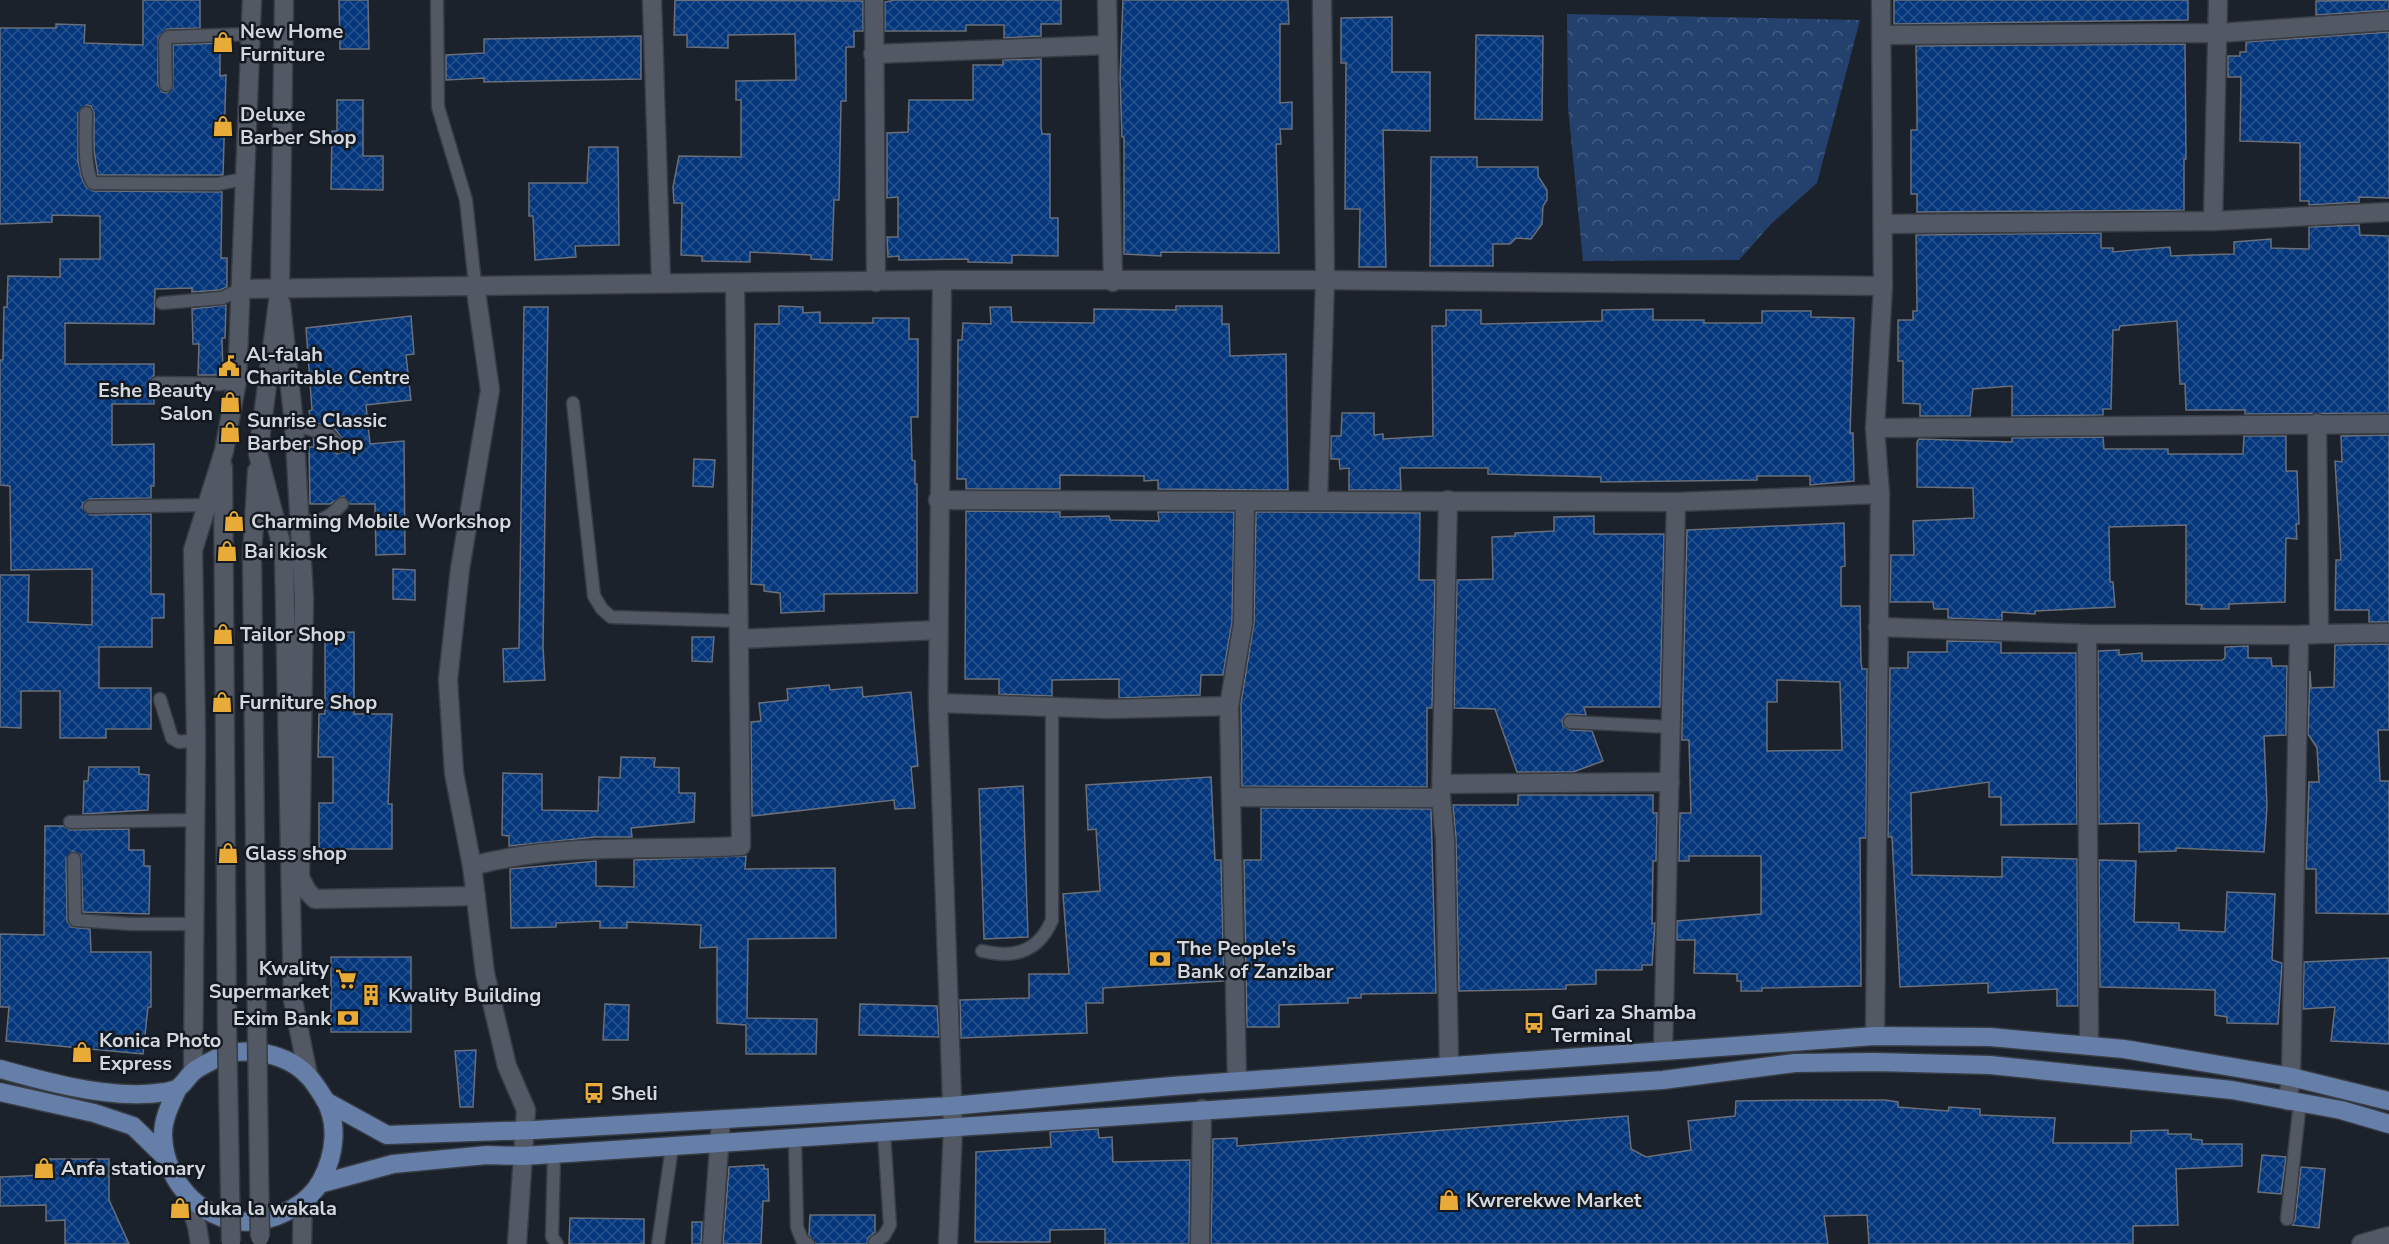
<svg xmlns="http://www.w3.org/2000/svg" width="2389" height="1244" font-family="'Nunito Sans',sans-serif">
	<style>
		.park { fill: url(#park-crowns) }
		.building { fill: url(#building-cross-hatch); stroke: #686f7a; stroke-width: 1.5; fill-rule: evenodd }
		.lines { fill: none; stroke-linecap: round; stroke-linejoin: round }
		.lane-casing { stroke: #383c44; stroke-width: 15 }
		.street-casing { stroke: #383c44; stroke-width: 21 }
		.secondary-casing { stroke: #383c44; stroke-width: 21 }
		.primary-casing { stroke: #383c44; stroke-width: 21 }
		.lane { stroke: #525964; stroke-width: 12 }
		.street { stroke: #525964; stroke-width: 18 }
		.secondary { stroke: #525964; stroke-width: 18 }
		.primary { stroke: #657fa9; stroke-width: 18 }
		.secondary-bridge-casing { stroke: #383c44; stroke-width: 21; stroke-linecap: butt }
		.secondary-bridge { stroke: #525964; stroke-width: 18 }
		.labels { text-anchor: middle; stroke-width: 5; stroke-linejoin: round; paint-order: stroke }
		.poi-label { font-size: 20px; font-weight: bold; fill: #d4d8de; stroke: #131921; text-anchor: start }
	</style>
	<defs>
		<pattern id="park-crowns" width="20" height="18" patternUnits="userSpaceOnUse" patternTransform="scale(1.5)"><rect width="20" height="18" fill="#24416d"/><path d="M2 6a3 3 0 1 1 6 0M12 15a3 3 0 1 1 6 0" fill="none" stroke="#435c81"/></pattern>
		<pattern id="building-cross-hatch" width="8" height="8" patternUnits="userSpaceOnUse" patternTransform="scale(1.5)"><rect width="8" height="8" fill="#04367b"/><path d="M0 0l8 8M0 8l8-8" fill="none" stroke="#28528d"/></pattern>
	</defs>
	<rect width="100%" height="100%" fill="#1c222b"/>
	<path class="park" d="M1567,14L1860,20L1817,183L1772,223L1739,260L1583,261L1568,107Z"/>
	<g class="building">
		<path d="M143,0H200V28L167,29L158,37V85L162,92L167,93L173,88V45L220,43V76L226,75L223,175H98L94,150V113L91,106L86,105L78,113V161L82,179L86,187L93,191L222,192L221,258H227V287L220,290L192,292V288L155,289L154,324L65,323V364H154V375L149,383L154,390V404H112V445L154,444V486H151V498L90,499L83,503L82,508L90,515L151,514V594H164V618H152V647H99V688H151V729H106V738H60V691H21V728L0,727V575H29L28,622L92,625V569L11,570L10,486L0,485V360H3L4,307H7L8,276L60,277V259H100V216L52,215V222L0,224V28H56V24L85,25L84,43L143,45Z"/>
		<path d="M339,0H368L369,49H340Z"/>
		<path d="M675,0L863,1V31H854V47H846V101H841L839,200H834L832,260L811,259V255L750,252V262L702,261V256L681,255L682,203H674L673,187L679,156L741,157V100H736V81L796,80L795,34L728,35V48L687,47V35H674Z"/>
		<path d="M895,0H1061V24H1041V36L1004,38V25H966V31H885V2Z"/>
		<path d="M1123,0H1288L1289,24H1280V103L1292,102V129H1280L1281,144H1276L1279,253L1161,252V256L1124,254V137H1122L1120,78Z"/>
		<path d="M1894,0H2188V20L1894,24Z"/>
		<path d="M2389,0V10L2316,15V1Z"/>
		<path d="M1392,17V72H1430V131L1383,130L1386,267H1359L1360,209H1345L1346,63H1341V18Z"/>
		<path d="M2389,32V198L2359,197V202L2309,205V201H2300V143L2240,141L2241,77H2228V56H2240V52H2246V42Z"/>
		<path d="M1476,35L1543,36L1542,120L1475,119Z"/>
		<path d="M641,36V79L484,82V78L446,80V55L484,53V39Z"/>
		<path d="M2185,44L2186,159H2184V210L1917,212V194H1911V130H1917V112L1916,46Z"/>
		<path d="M1041,59V127L1042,134H1050V218H1058V256L1012,255V263L968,262V259L899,260V256L888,257L887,237H898V197L887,198V133L908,132L909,100H973V65H1003V60Z"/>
		<path d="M337,100H363V156H383V190L331,189L332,131H337Z"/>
		<path d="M589,147H618L619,245L575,246L576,257L535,260L533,216H529V183H587Z"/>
		<path d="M1431,157H1477V167H1538V176L1547,190V200L1543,206L1542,224L1531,239L1516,238L1510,244H1493V266H1430Z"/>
		<path d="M2359,225L2360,235L2389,236V413L2245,414V410H2186L2185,384H2180L2177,321L2120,326L2119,330H2113L2111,409H2103V415L2012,416V386L1973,389L1970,416H1920V404L1903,403V361H1898V320H1913V311H1917L1916,235L2101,233V248H2113V252L2170,247L2171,256L2193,255L2234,254V242L2271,239V248L2309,249V227Z"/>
		<path d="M226,305L225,338H222L223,375H198L199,344H193L192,309Z"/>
		<path d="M779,306L803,307V313L820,312V323H873V318H909V339H918V417H911L912,460L915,461V484H917V593L824,594V611L781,613L780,593L764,591V585L751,584L755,324H779Z"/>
		<path d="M1176,306H1222V324H1229L1230,356L1286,354L1288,490L1158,489V480L1144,481V476L1060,475V489H966V479H957L958,340H962L963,323L991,324L990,307H1011L1012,322L1094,323V309L1176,310Z"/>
		<path d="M524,307H548L543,647L545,680L504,682L503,649L519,648Z"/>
		<path d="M1653,309V320H1704V323H1762V311H1811V317L1854,318L1850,433H1853L1854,481L1810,485V476H1757V480L1601,482V477L1488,474V468H1400L1401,490H1349V468L1340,469L1339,459H1331V436H1341L1342,413H1374V435L1383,434V439L1433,436L1432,326H1446V310H1481V324L1602,321V310Z"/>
		<path d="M411,316L414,354L406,355L411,400L366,405L370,444L404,441L405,554L376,555L375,504H350L343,496L330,504H310L309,447H314L313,439L324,442L337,454L344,452L347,445L335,429L311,421L309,411L312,410L306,328Z"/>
		<path d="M2389,435V622H2369V610H2335L2336,560H2341L2335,461L2342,462L2341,436Z"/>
		<path d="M2244,436H2286V471H2297L2299,524H2296L2297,539L2286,538L2285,602L2229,604V609H2201L2202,605L2186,604V525L2109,527L2110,582H2113L2115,607L2035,611V614L2002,612V620L1948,618V609H1934L1933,602H1890L1891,555H1914L1913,521L1974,518L1973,488L1917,487V442L1919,439L2012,442V438L2103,437L2104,449H2168V454H2243Z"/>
		<path d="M694,459L715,460L713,487L693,486Z"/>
		<path d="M966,511L1060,512V517L1109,516L1110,520L1159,521L1158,512H1234L1232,622L1223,675H1201L1200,695L1119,698V679L1052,680V696L999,694V679H965Z"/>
		<path d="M1256,512L1420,513L1419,580H1435L1432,708H1427V787L1242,786L1241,703L1254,623Z"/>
		<path d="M1594,516V534H1664L1660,707H1584L1586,715L1567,714L1562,721L1563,726L1570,730L1592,731L1603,761L1573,772H1517L1495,709L1454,708L1457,580L1493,579L1492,537L1515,536V533L1554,531V517Z"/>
		<path d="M1844,523L1845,566L1841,567V606H1860L1861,663L1862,669H1867L1866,838H1860L1861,986L1762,988V991H1741V981H1737V974L1694,973L1695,940H1677V921L1761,914V856H1689V861H1679L1680,813H1691L1689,740H1682V729L1687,530ZM1777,680L1840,682L1842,750L1767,751V702H1777Z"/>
		<path d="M393,569L415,570V600L393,599Z"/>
		<path d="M354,632V714H392L388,804H392V849H319V803H333V757H318L319,714H325V633Z"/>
		<path d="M692,637H714L712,662L692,661Z"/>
		<path d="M1947,641L2001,642V653H2076L2077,824L2001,825V797H1989V782L1911,793L1912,875L2002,877V857L2077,859L2078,1006H2057V989L1988,993V983L1900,987L1892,837H1888L1890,668H1908V652H1947Z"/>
		<path d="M2389,644V730H2378L2380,781H2389V914L2316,913V869H2306L2309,782H2319L2317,748L2308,734L2310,671L2311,688L2334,687L2335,645Z"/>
		<path d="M2248,646V658H2271L2272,666H2287L2286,735L2264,736L2267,806L2264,852L2176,848V851L2139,852V823L2099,824L2098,651L2119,650V655L2142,653V661L2222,660L2225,658V647Z"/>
		<path d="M829,685L830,690L862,687L863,697L911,692L918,766L911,767L915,808L895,809L894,800L752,816L751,722L761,721L759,703L788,700L787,689Z"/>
		<path d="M621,757L655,758L654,767L679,768V793H695L694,822L631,828L632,837H595L509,846V836L502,835L503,773L542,774V810L598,811L599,777L620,778Z"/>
		<path d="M89,767H139V774L149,775L148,810L83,814L84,781H88Z"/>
		<path d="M1211,777L1215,860H1221L1224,981L1103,988V1003H1086L1087,1033L961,1038L960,1000L1029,998V974H1069L1063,894L1100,891L1096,829L1088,830L1086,785Z"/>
		<path d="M1023,786L1028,937L984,939L979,789Z"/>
		<path d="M1518,795H1653V813H1657L1656,861H1653L1652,924L1655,923L1652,965H1642V970H1596V984L1566,985V989L1459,991L1456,839L1453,805H1518Z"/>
		<path d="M1261,808L1431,809L1436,993L1361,994V998H1348V1003L1279,1005V1027H1247L1244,860H1261Z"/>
		<path d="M45,826H63L70,830L129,829V850H144V866H150L149,914L83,912L81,855L73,851L66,859L67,921L71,927L90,929L91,952H151V1007H148L143,1054L6,1041L9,1007H0V934L44,935Z"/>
		<path d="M746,856L745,869L835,868L836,938L748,939L747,1018L817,1019L816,1054H746V1025L717,1023V947L700,948L701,925L627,922V928H600V921L556,923V927L511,928L510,869L596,861V886L634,887V860Z"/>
		<path d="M2099,860L2136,861L2134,922L2179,923V930L2225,932L2227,892L2275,894L2272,960L2282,963L2278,1024L2227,1023V1017L2215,1015V990L2100,987Z"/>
		<rect x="331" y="957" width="80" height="75"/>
		<path d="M2389,958V1044L2331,1041L2335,1007L2303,1009L2304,962Z"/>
		<path d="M605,1004L629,1005L628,1040H603Z"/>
		<path d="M860,1004L937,1006L939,1037L859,1035Z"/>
		<path d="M476,1050L473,1107H460L455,1051Z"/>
		<path d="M1801,1100H1885L1898,1102V1107L1948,1111L1949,1107L1980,1109V1115L2055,1118L2053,1143H2131V1131L2168,1130V1134H2191V1139L2202,1140V1144H2242V1166L2176,1169L2178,1225L2133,1226V1244H1869L1867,1215L1824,1216L1828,1244H1211L1213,1139L1237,1138V1146L1628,1116L1631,1149L1646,1157L1691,1150L1688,1121L1735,1116L1736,1101Z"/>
		<path d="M1098,1129L1099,1138L1112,1137L1113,1162L1190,1160L1189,1244H1105V1229L1050,1230V1242H975L976,1152L1051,1147L1050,1132Z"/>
		<path d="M2262,1155L2286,1157L2281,1194L2258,1192Z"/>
		<path d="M45,1159H109V1200L129,1244H65V1220L46,1221V1205L0,1206V1177L45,1175Z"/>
		<path d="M764,1165V1169H768L769,1201H763L761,1244H723L729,1167Z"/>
		<path d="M2301,1167L2325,1169L2319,1228L2292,1225L2295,1220Z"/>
		<path d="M810,1215H875V1232L868,1238L867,1244H816L809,1235Z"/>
		<path d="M570,1218L644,1219V1244H569Z"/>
		<path d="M692,1222H702L701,1244H692Z"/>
	</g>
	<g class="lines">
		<defs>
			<g id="lane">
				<path d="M437,0L438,107L466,200L475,284"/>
				<path d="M166,85L165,41L168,37L249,34"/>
				<path d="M86,113C86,130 83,171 93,183L218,184L243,179"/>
				<path d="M162,303L222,298L241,289"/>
				<path d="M157,383L220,384L237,381"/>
				<path d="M573,403L594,596L602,609L611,617L739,621"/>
				<path d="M294,424L329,435L339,446"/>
				<path d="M90,507L206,505"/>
				<path d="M300,521C319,522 329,519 342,504"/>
				<path d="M160,699L172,738L179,742L196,740"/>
				<path d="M1570,722L1671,727"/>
				<path d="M70,822L195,820"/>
				<path d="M74,859L75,920L131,924H193"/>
				<path d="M982,951C1015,959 1039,951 1052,920V707"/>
				<path d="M795,1139L797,1227L802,1240L808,1244"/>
				<path d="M554,1154L552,1237L557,1244"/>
				<path d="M2287,1219L2300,1102"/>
				<path d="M875,1242L884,1236L890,1225L884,1133"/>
				<path d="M658,1244L672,1147"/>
			</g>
			<g id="street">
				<path d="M652,0L661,281"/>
				<path d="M874,0L876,282"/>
				<path d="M1107,0L1113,282"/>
				<path d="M1882,35L2219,33L2389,21"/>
				<path d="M873,54L1107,45"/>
				<path d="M2213,221L2218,0"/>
				<path d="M1883,224L2213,221L2389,212"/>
				<path d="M942,280L938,703L953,1128L948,1244"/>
				<path d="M475,284L490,390L460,569L448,680L454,773L472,866C560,842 651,851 741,846L735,283"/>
				<path d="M241,289L942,280H1325L1883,286"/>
				<path d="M281,304L294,424L304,598L300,877L307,891L315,899L476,896"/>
				<path d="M1875,428L2389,424"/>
				<path d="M938,500L1676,502L1880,494"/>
				<path d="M1448,500L1441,798L1445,839L1449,1066"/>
				<path d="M1318,501L1325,280L1322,0"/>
				<path d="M1878,627L2087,634L2299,635"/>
				<path d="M2087,634L2089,1045"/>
				<path d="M2319,634L2389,633"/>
				<path d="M739,639L938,630"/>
				<path d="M938,703L1110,709L1229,706"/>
				<path d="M1442,784L1670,782"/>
				<path d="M1231,797L1441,798"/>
				<path d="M472,866L485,973L507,1066L526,1110L517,1244"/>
				<path d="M1875,1036L1880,494L1875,428L1883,286L1881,0"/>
				<path d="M1663,1051L1676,502"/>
				<path d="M1237,1081L1229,706L1243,623L1245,502"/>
				<path d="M2288,1101L2291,1077L2299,635L2319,634L2317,423"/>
				<path d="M712,1244L721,1120"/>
				<path d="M1200,1244L1202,1109"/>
				<path d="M2361,1244L2389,1236"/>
			</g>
			<g id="secondary">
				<path d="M284,0L280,287L258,454L284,555L293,1000L308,1075"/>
				<path d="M223,467L227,1026"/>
				<path d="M257,1027L252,555L257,471"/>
				<path d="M193,1072L196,740L193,550L224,451L237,381L252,0"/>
				<path d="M188,1197L197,1226L200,1244"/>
				<path d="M302,1244L303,1202"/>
			</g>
			<g id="primary">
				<path d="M0,1069C43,1081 98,1096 143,1094C152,1094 171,1092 178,1088C184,1084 188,1076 194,1071C201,1066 210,1062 217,1058C245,1044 289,1054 309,1077C314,1082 318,1089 322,1095C340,1121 335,1155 321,1181C309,1203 282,1217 258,1221C207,1228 164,1184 163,1135C163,1118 171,1103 178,1088"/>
				<path d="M0,1092L94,1113L133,1126L165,1157"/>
				<path d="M327,1102L387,1135L534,1130L951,1106L1172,1086L1875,1036L1990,1037L2124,1049L2291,1077L2389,1101"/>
				<path d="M319,1184L393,1164L487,1155L523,1156L1663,1080L1795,1063L1874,1062L1990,1065L2232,1090L2341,1110L2389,1124"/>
			</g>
		</defs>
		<use href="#lane" class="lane-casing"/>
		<use href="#street" class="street-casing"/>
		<use href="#secondary" class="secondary-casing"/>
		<use href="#primary" class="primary-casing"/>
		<use href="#lane" class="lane"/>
		<use href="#street" class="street"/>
		<use href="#secondary" class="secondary"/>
		<use href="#primary" class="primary"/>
		<defs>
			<g id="secondary-bridge">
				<path d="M227,1026L231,1242"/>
				<path d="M257,1027L260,1237"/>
			</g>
		</defs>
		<use href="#secondary-bridge" class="secondary-bridge-casing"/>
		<use href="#secondary-bridge" class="secondary-bridge"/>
	</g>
	<defs>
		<symbol id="shop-bare" viewBox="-9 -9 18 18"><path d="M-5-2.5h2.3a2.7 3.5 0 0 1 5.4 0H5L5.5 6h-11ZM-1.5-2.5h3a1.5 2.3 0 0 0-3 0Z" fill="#e9ab38" stroke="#131921" stroke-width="2.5" paint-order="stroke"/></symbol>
		<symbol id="civic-bare" viewBox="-9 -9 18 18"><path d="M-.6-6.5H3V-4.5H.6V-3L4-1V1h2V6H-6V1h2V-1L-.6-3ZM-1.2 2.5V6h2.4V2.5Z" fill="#e9ab38" stroke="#131921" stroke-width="2.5" paint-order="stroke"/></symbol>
		<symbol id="bank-bare" viewBox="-9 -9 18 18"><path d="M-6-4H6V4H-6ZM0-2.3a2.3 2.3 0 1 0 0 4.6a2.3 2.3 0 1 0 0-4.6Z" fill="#e9ab38" stroke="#131921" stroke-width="2.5" paint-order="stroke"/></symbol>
		<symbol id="supermarket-bare" viewBox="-9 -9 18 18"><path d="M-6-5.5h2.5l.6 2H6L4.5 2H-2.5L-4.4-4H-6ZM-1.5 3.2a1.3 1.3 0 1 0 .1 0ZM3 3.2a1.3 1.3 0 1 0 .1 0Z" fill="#e9ab38" stroke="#131921" stroke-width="2.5" paint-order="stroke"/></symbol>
		<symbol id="building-bare" viewBox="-9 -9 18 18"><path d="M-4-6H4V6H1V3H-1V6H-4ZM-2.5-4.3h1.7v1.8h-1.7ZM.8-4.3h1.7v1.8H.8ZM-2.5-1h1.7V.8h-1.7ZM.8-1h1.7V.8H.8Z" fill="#e9ab38" stroke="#131921" stroke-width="2.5" paint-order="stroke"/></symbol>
		<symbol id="bus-bare" viewBox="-9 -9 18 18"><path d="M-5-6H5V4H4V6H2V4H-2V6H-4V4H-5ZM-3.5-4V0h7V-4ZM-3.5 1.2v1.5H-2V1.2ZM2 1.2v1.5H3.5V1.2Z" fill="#e9ab38" stroke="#131921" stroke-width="2.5" paint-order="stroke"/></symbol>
	</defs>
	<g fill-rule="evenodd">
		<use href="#shop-bare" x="208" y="27" width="30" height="30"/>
		<use href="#shop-bare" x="208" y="111" width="30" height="30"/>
		<use href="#civic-bare" x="214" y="351" width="30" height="30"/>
		<use href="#shop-bare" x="215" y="387" width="30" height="30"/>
		<use href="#shop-bare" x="215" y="417" width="30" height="30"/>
		<use href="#shop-bare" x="219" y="506" width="30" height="30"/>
		<use href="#shop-bare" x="212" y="536" width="30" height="30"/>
		<use href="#shop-bare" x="208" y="619" width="30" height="30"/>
		<use href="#shop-bare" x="207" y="687" width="30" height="30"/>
		<use href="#shop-bare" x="213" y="838" width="30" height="30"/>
		<use href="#bank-bare" x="1145" y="944" width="30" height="30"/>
		<use href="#supermarket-bare" x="331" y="964" width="30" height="30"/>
		<use href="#building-bare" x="356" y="980" width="30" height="30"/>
		<use href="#bank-bare" x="333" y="1003" width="30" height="30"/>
		<use href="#bus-bare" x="1519" y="1008" width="30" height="30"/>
		<use href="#shop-bare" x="67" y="1037" width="30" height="30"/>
		<use href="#bus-bare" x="579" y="1078" width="30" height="30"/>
		<use href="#shop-bare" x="29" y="1153" width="30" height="30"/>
		<use href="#shop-bare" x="1434" y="1185" width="30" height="30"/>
		<use href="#shop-bare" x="165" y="1193" width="30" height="30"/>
	</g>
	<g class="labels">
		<g class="poi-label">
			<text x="240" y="38">New Home<tspan x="240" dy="23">Furniture</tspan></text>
			<text x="240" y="121">Deluxe<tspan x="240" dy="23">Barber Shop</tspan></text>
			<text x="246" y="361">Al-falah<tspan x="246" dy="23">Charitable Centre</tspan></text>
			<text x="213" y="397" text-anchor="end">Eshe Beauty<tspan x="213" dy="23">Salon</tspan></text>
			<text x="247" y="427">Sunrise Classic<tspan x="247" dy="23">Barber Shop</tspan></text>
			<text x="251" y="528">Charming Mobile Workshop</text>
			<text x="244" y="558">Bai kiosk</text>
			<text x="240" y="641">Tailor Shop</text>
			<text x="239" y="709">Furniture Shop</text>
			<text x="245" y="860">Glass shop</text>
			<text x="1177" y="955">The People's<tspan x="1177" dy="23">Bank of Zanzibar</tspan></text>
			<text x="329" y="975" text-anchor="end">Kwality<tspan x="329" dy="23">Supermarket</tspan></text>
			<text x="388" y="1002">Kwality Building</text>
			<text x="1551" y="1019">Gari za Shamba<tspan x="1551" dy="23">Terminal</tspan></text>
			<text x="331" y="1025" text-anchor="end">Exim Bank</text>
			<text x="99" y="1047">Konica Photo<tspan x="99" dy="23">Express</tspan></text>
			<text x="611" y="1100">Sheli</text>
			<text x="61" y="1175">Anfa stationary</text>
			<text x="1466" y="1207">Kwrerekwe Market</text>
			<text x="197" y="1215">duka la wakala</text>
		</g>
	</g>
</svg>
